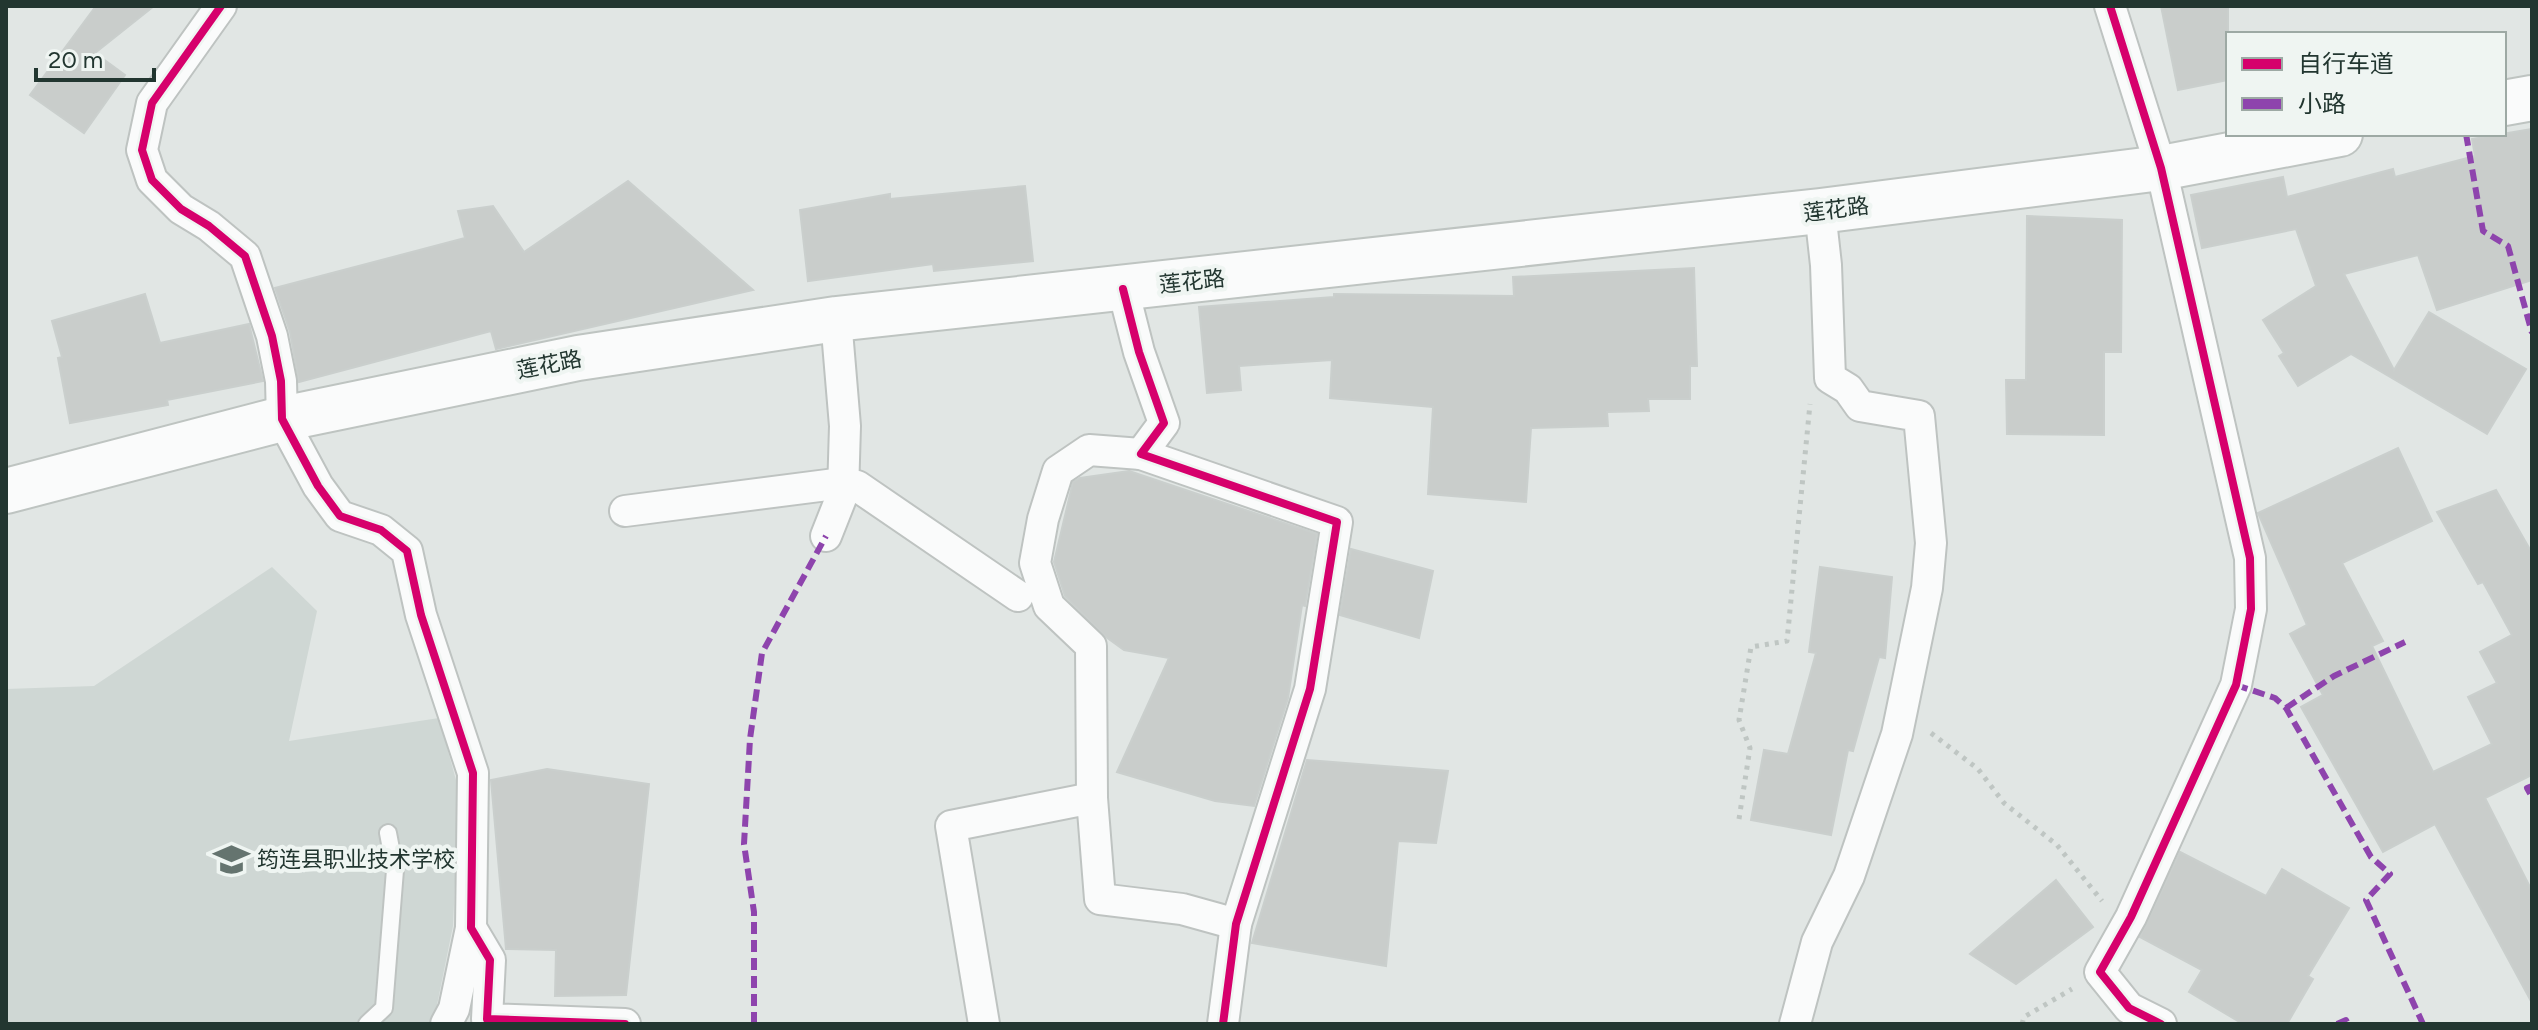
<svg xmlns="http://www.w3.org/2000/svg" width="2538" height="1030" font-family="Figtree,'Noto Sans SC',sans-serif">
	<style>
		.built { fill: #cfd7d4 }
		.building { fill: #c9cdcb; stroke: #cacfcd; stroke-width: 2 }
		.lines { fill: none; stroke-linecap: round; stroke-linejoin: round }
		.lane-casing { stroke: #bec3c1; stroke-width: 20 }
		.street-casing { stroke: #bec3c1; stroke-width: 34 }
		.secondary-casing { stroke: #bec4c1; stroke-width: 48 }
		.path { stroke: #bfc6c3; stroke-width: 5; stroke-dasharray: 4 6; stroke-linecap: butt }
		.lane { stroke: #fafbfb; stroke-width: 16 }
		.street { stroke: #fafbfb; stroke-width: 30 }
		.secondary { stroke: #fafbfb; stroke-width: 44 }
		.quiet { stroke: #8e44ad; stroke-width: 6; stroke-dasharray: 12 6; stroke-linecap: butt }
		.cycleway-casing { stroke: #eff5f2; stroke-width: 13 }
		.cycleway { stroke: #d6006c; stroke-width: 8 }
		.labels { text-anchor: middle; stroke-width: 8; stroke-linejoin: round; paint-order: stroke }
		.street-label { font-size: 22px; fill: #223630; stroke: #eff5f2 }
		.poi-label { font-size: 22px; fill: #223630; stroke: #eff5f2; text-anchor: start }
	</style>
	<rect width="100%" height="100%" fill="#e1e6e4"/>
	<path class="built" d="M272,567L317,611L289,741L439,718L459,791L453,926L436,1010L428,1024H6V689L94,686Z"/>
	<g class="building">
		<path d="M96,6H154L95,53L125,75L84,133L30,95Z"/>
		<path d="M2161,6H2228V80L2178,90Z"/>
		<path d="M2532,129V280L2437,310L2418,255L2344,274L2394,370L2429,312L2526,369L2487,434L2351,354L2298,386L2279,356L2284,353L2263,320L2316,286L2296,229L2202,248L2191,195L2283,177L2287,197L2393,169L2395,177L2475,156L2472,139Z"/>
		<path d="M628,181L753,290L496,349L491,331L299,382L290,332L275,288L465,238L458,211L493,206L524,252Z"/>
		<path d="M1025,186L1033,261L934,271L933,264L808,281L800,210L890,194V199Z"/>
		<path d="M2027,216L2122,220L2121,352H2104V435L2007,434L2006,380H2026Z"/>
		<path d="M1694,268L1697,366H1690V399H1648L1649,411L1607,412L1608,426L1531,428L1526,502L1428,494L1433,407L1330,398L1332,360L1239,366L1241,390L1207,393L1199,307L1334,297V294L1514,296L1513,277Z"/>
		<path d="M145,294L160,343L249,324L263,381L167,400L168,405L70,423L58,358L62,357L52,321Z"/>
		<path d="M2398,448L2432,521L2342,563L2383,641L2372,646L2433,772L2492,744L2468,697L2497,683L2480,652L2512,635L2483,582L2478,584L2437,512L2496,490L2532,553V775L2485,798L2532,891V1003L2435,824L2383,852L2301,707L2323,695L2290,634L2307,625L2258,513Z"/>
		<path d="M1129,471L1317,534L1305,606L1302,605L1288,698L1254,806L1215,801L1117,772L1169,658L1124,650L1106,637L1065,596L1054,562L1073,482L1080,478Z"/>
		<path d="M1351,549L1433,571L1419,638L1340,615Z"/>
		<path d="M1820,567L1892,577L1885,658L1879,657L1853,751L1848,750L1831,835L1751,820L1764,750L1788,754L1816,653L1809,652Z"/>
		<path d="M1307,760L1448,771L1436,843L1398,841L1386,966L1252,943Z"/>
		<path d="M547,769L649,784L626,995L555,996L556,950L506,949L491,780Z"/>
		<path d="M2180,852L2266,896L2282,869L2349,908L2308,976L2313,979L2287,1024H2243L2189,992L2202,970L2140,937Z"/>
		<path d="M2056,880L2093,927L2016,984L1970,954Z"/>
	</g>
	<g class="lines">
		<defs>
			<path id="lane" d="M367,1024L384,1008L395,870L388,833"/>
			<g id="street">
				<path d="M221,6L152,103L142,150L152,180L181,209L209,226L245,256L272,336L281,381L282,419L318,486L340,516L381,530L407,551L421,615L473,773L471,928L490,960L487,1019L625,1024"/>
				<path d="M2110,6L2161,168L2250,558L2251,609L2236,685L2131,917L2100,972L2129,1008L2161,1024"/>
				<path d="M1123,289L1139,352L1164,423L1141,454L1337,522L1310,689L1236,924L1223,1024"/>
				<path d="M625,511L843,483L857,486L1018,596"/>
				<path d="M826,536L843,493L845,426L836,319"/>
				<path d="M1092,798L1091,646L1049,606L1035,563L1043,519L1058,471L1089,450L1141,454"/>
				<path d="M446,1024L454,1009L471,928"/>
				<path d="M984,1024L951,826L1092,798L1100,899L1182,909L1236,924"/>
				<path d="M1795,1024L1817,942L1849,876L1897,734L1927,588L1931,543L1919,416L1860,406L1848,389L1830,378L1826,265L1820,211"/>
			</g>
			<g id="secondary">
				<path d="M2504,103L2532,98"/>
				<path d="M6,491L282,419L578,358L836,319L1820,211L2161,168L2340,134"/>
			</g>
		</defs>
		<use href="#lane" class="lane-casing"/>
		<use href="#street" class="street-casing"/>
		<use href="#secondary" class="secondary-casing"/>
		<g class="path">
			<path d="M1931,733L1978,769L2004,803L2057,845L2102,901"/>
			<path d="M1739,819L1750,748L1739,720L1751,647L1787,641L1810,404"/>
			<path d="M2022,1024L2024,1017L2072,989"/>
		</g>
		<use href="#lane" class="lane"/>
		<use href="#street" class="street"/>
		<use href="#secondary" class="secondary"/>
		<g class="quiet">
			<path d="M2466,134L2483,231L2508,246L2532,333"/>
			<path d="M2236,685L2275,698L2286,708L2371,857L2390,874L2366,900L2423,1024"/>
			<path d="M2286,708L2334,676L2405,642"/>
			<path d="M2532,786L2527,788L2532,797"/>
			<path d="M754,1024V912L744,844L750,739L762,653L826,536"/>
			<path d="M2337,1024L2346,1020L2348,1024"/>
		</g>
		<defs>
			<g id="cycleway">
				<path d="M221,6L152,103L142,150L152,180L181,209L209,226L245,256L272,336L281,381L282,419L318,486L340,516L381,530L407,551L421,615L473,773L471,928L490,960L487,1019L625,1024"/>
				<path d="M2110,6L2161,168L2250,558L2251,609L2236,685L2131,917L2100,972L2129,1008L2161,1024"/>
				<path d="M1123,289L1139,352L1164,423L1141,454L1337,522L1310,689L1236,924L1223,1024"/>
			</g>
		</defs>
		<use href="#cycleway" class="cycleway-casing"/>
		<use href="#cycleway" class="cycleway"/>
	</g>
	<defs>
		<symbol id="school-bare" viewBox="-9 -9 18 18"><path d="M0-5L7-2L0 1L-7-2ZM-4 1L0 2.5L4 1V4Q0 6-4 4Z" fill="#65746f" stroke="#eff5f2" stroke-width="2.5" paint-order="stroke"/></symbol>
	</defs>
	<g fill-rule="evenodd">
		<use href="#school-bare" x="206" y="834" width="51" height="51"/>
	</g>
	<g class="labels">
		<g class="street-label">
			<text transform="translate(1836 209) rotate(-7)" y="8">莲花路</text>
			<text transform="translate(1192 281) rotate(-6)" y="8">莲花路</text>
			<text transform="translate(549 364) rotate(-11)" y="8">莲花路</text>
		</g>
		<g class="poi-label">
			<text x="257" y="867">筠连县职业技术学校</text>
		</g>
	</g>
	<rect width="2538" height="1030" fill="none" stroke="#223630" stroke-width="16"/>
	<rect x="2226" y="32" width="280" height="104" fill="#eff5f2" stroke="#9da9a4" stroke-width="2"/>
	<rect x="2242" y="58" width="40" height="12" fill="#d6006c" stroke="#9da9a4" stroke-width="2"/>
	<text x="2298" y="72" font-size="24" fill="#223630">自行车道</text>
	<rect x="2242" y="98" width="40" height="12" fill="#8e44ad" stroke="#9da9a4" stroke-width="2"/>
	<text x="2298" y="112" font-size="24" fill="#223630">小路</text>
	<path d="M36 68v12h118v-12" fill="none" stroke="#223630" stroke-width="4"/>
	<text x="48" y="68" font-size="24" fill="#223630" stroke="#eff5f2" stroke-width="6" paint-order="stroke">20 m</text>
</svg>
